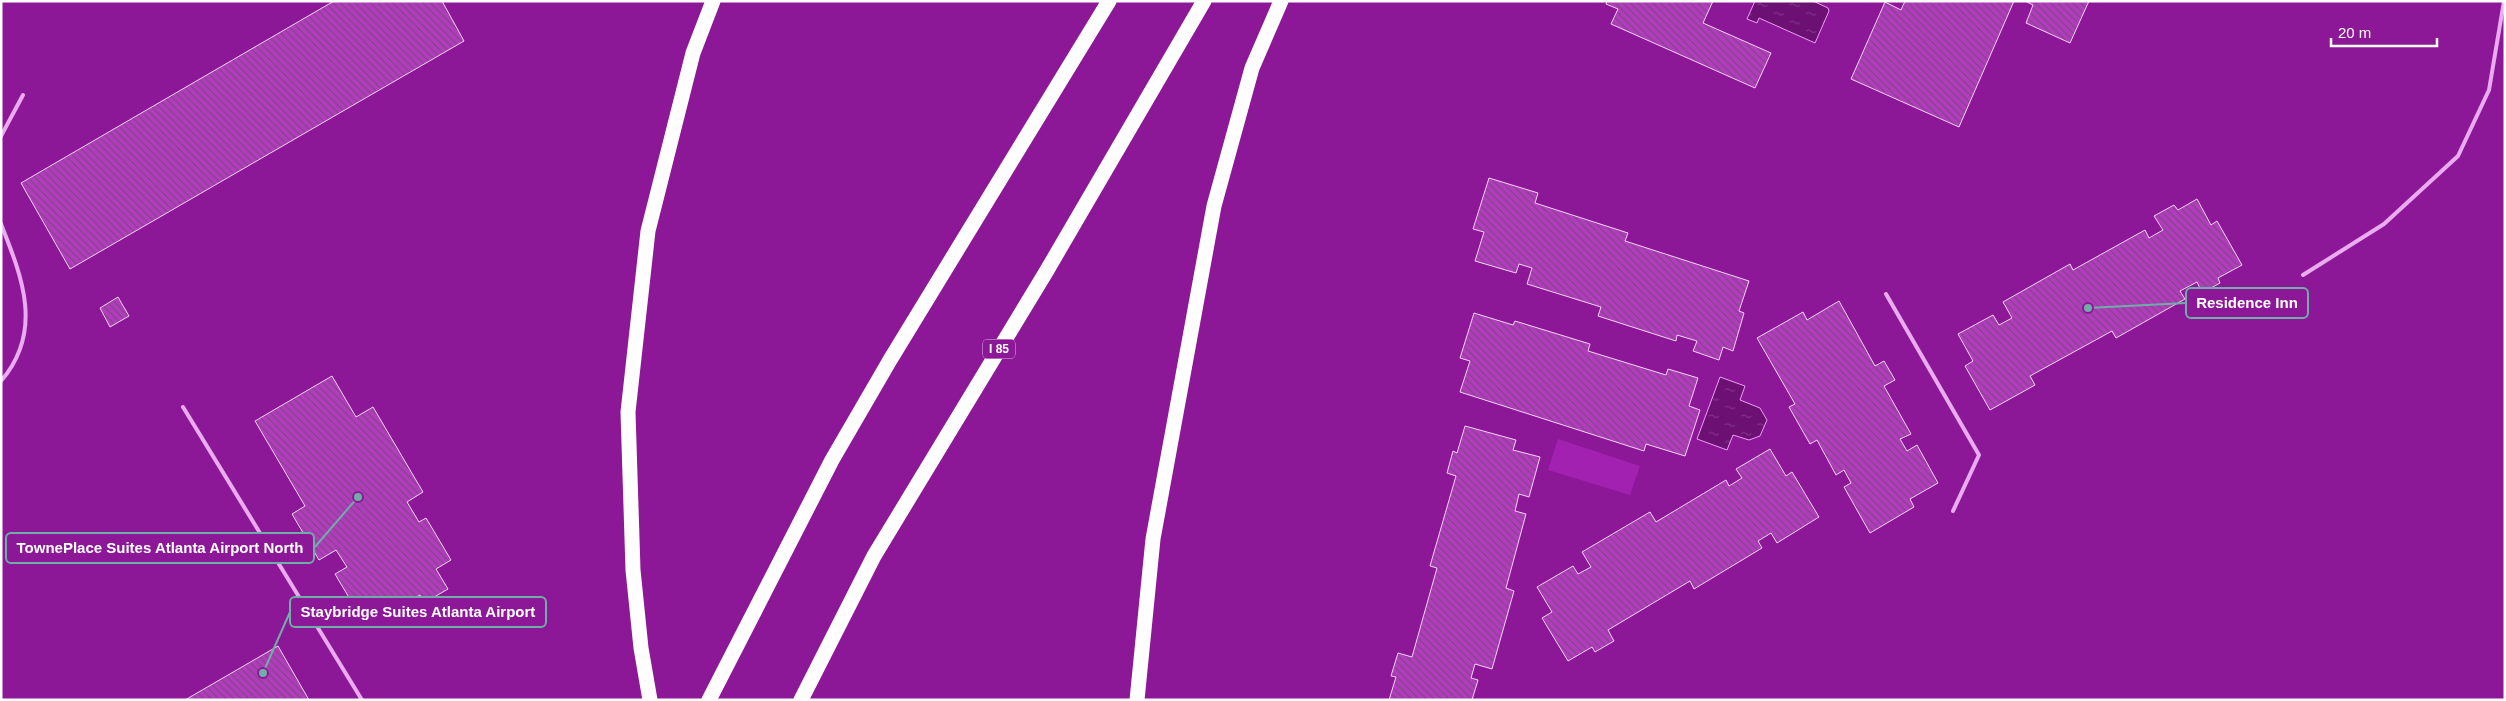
<svg xmlns="http://www.w3.org/2000/svg" width="2506" height="701" font-family="Arial,sans-serif">
	<style>
		.garden { fill: #a321b0 }
		.water { fill: url(#water-ripples); stroke: #ea9ef3 }
		.building { fill: url(#building-back-hatch); stroke: #f8d3fc }
		.lines { fill: none; stroke-linecap: round; stroke-linejoin: round }
		.lane { stroke: #eaabf1; stroke-width: 4 }
		.highway { stroke: #fff; stroke-width: 15 }
		.labels { text-anchor: middle; stroke-width: 5; stroke-linejoin: round; paint-order: stroke }
		.shield { fill: #8d1897; stroke: #ddbae0; stroke-width: 1 }
		.shield-label { font-size: 12px; font-weight: bold; fill: #fff }
		.leader { fill: none; stroke: #6fada8; stroke-width: 2 }
		.callout-dot { fill: #6fada8; stroke: #8d1897; stroke-width: 2 }
		.callout { fill: #8d1897; stroke: #6fada8; stroke-width: 2 }
		.callout-label { font-size: 15px; text-anchor: middle; font-weight: bold; fill: #fff }
	</style>
	<defs>
		<pattern id="water-ripples" width="26" height="14" patternUnits="userSpaceOnUse" patternTransform="scale(1.25)"><rect width="26" height="14" fill="#6d1074"/><path d="M2 4q2-2 4 0t4 0M15 11q2-2 4 0t4 0" fill="none" stroke="#833489"/></pattern>
		<pattern id="building-back-hatch" width="6" height="6" patternUnits="userSpaceOnUse" patternTransform="scale(1.25)"><rect width="6" height="6" fill="#b23dbc"/><path d="M-1 5l2 2M0 0l6 6M5-1l2 2" fill="none" stroke="#84448a"/></pattern>
	</defs>
	<rect width="100%" height="100%" fill="#8d1897"/>
	<path class="garden" d="M1558,439L1640,466L1630,495L1548,470Z"/>
	<g class="water">
		<path d="M1755,1H1813L1828,8L1829,11L1815,43L1759,18L1757,23L1747,19Z"/>
		<path d="M1720,377L1745,386L1740,400L1760,408L1767,420L1760,436L1749,440L1733,435L1727,450L1697,439Z"/>
	</g>
	<g class="building">
		<path d="M334,1H442L464,41L70,269L21,183Z"/>
		<path d="M1607,1H1713L1703,23L1771,53L1755,88L1611,24L1618,9L1606,4Z"/>
		<path d="M1905,1H2014L1959,127L1851,79L1885,2L1901,10Z"/>
		<path d="M2025,1H2089L2070,43L2026,23L2033,5Z"/>
		<path d="M1489,178L1538,193L1535,203L1628,233L1625,241L1749,281L1739,311L1744,313L1733,351L1723,347L1719,360L1693,351L1697,341L1677,335L1676,341L1598,316L1601,307L1527,284L1532,268L1519,264L1516,273L1475,261L1484,232L1473,229Z"/>
		<path d="M2197,199L2211,225L2217,221L2242,265L2218,278L2220,283L2202,293L2197,282L2180,291L2185,299L2116,338L2112,331L2030,376L2035,385L1990,410L1965,366L1973,361L1958,334L1993,315L1999,325L2012,318L2003,302L2070,264L2073,270L2145,230L2149,238L2163,230L2154,216L2174,205L2178,210Z"/>
		<path d="M118,297L129,316L110,327L100,308Z"/>
		<path d="M1839,301L1875,366L1884,361L1895,380L1884,386L1911,434L1900,439L1907,451L1917,445L1938,483L1910,499L1914,507L1870,533L1844,487L1851,483L1844,470L1836,475L1817,440L1810,444L1789,407L1795,404L1757,338L1803,312L1807,320Z"/>
		<path d="M1474,313L1513,325L1515,321L1590,344L1588,351L1666,375L1668,369L1698,378L1689,406L1700,410L1685,456L1646,444L1644,451L1460,392L1470,361L1460,358Z"/>
		<path d="M332,376L356,417L373,407L423,492L407,502L419,522L426,518L451,560L436,569L448,589L424,603L420,595L406,603L410,611L390,623L379,605L360,616L335,574L347,567L336,550L319,560L292,514L305,506L255,421Z"/>
		<path d="M1465,426L1516,440L1513,450L1540,457L1529,497L1519,494L1515,511L1526,514L1506,588L1514,591L1492,669L1475,664L1471,678L1478,680L1472,700H1389L1396,677L1391,676L1398,653L1412,657L1437,568L1430,566L1456,476L1447,473L1453,451L1457,453Z"/>
		<path d="M1770,449L1786,476L1792,472L1819,517L1777,543L1771,533L1758,541L1762,548L1694,589L1690,581L1608,630L1614,641L1595,652L1592,647L1568,661L1542,618L1552,612L1537,587L1573,566L1578,574L1591,567L1582,552L1650,512L1656,522L1726,480L1729,486L1742,478L1736,469Z"/>
		<path d="M278,646L309,700H185Z"/>
	</g>
	<g class="lines">
		<g class="lane">
			<path d="M1,136L23,95"/>
			<path d="M1,224C22,277 44,331 1,381"/>
			<path d="M2303,275L2384,224L2458,156L2489,90L2504,1"/>
			<path d="M1886,294L1979,455L1953,511"/>
			<path d="M183,407L362,700"/>
		</g>
		<g class="highway">
			<path d="M650,700L641,648L633,570L628,412L648,231L693,53L713,1"/>
			<path d="M709,700L832,460L890,360L1109,1"/>
			<path d="M801,700L874,556L1046,272L1204,1"/>
			<path d="M1137,700L1153,539L1214,206L1252,68L1281,1"/>
		</g>
	</g>
	<g class="labels">
		<rect class="shield" x="983" y="339.5" width="32" height="19" rx="4"/>
		<g class="shield-label">
			<text x="999" y="353">I 85</text>
		</g>
	</g>
	<path class="leader" d="M2088 308L2186 303M358 497L314 548M263 673L290 612"/>
	<g class="callout-dot">
		<circle cx="2088" cy="308" r="5"/>
		<circle cx="358" cy="497" r="5"/>
		<circle cx="263" cy="673" r="5"/>
	</g>
	<g class="callout">
		<rect x="2186" y="288" width="122" height="30" rx="5"/>
		<rect x="6" y="533" width="308" height="30" rx="5"/>
		<rect x="290" y="597" width="256" height="30" rx="5"/>
	</g>
	<g class="callout-label">
		<text x="2247" y="308">Residence Inn</text>
		<text x="160" y="553">TownePlace Suites Atlanta Airport North</text>
		<text x="418" y="617">Staybridge Suites Atlanta Airport</text>
	</g>
	<rect width="2506" height="701" fill="none" stroke="#ffffff" stroke-width="5"/>
	<path d="M2331 38v8h106v-8" fill="none" stroke="#ffffff" stroke-width="2.5"/>
	<text x="2338" y="38" font-size="15" fill="#ffffff" stroke="#8d1897" stroke-width="4" paint-order="stroke">20 m</text>
</svg>
